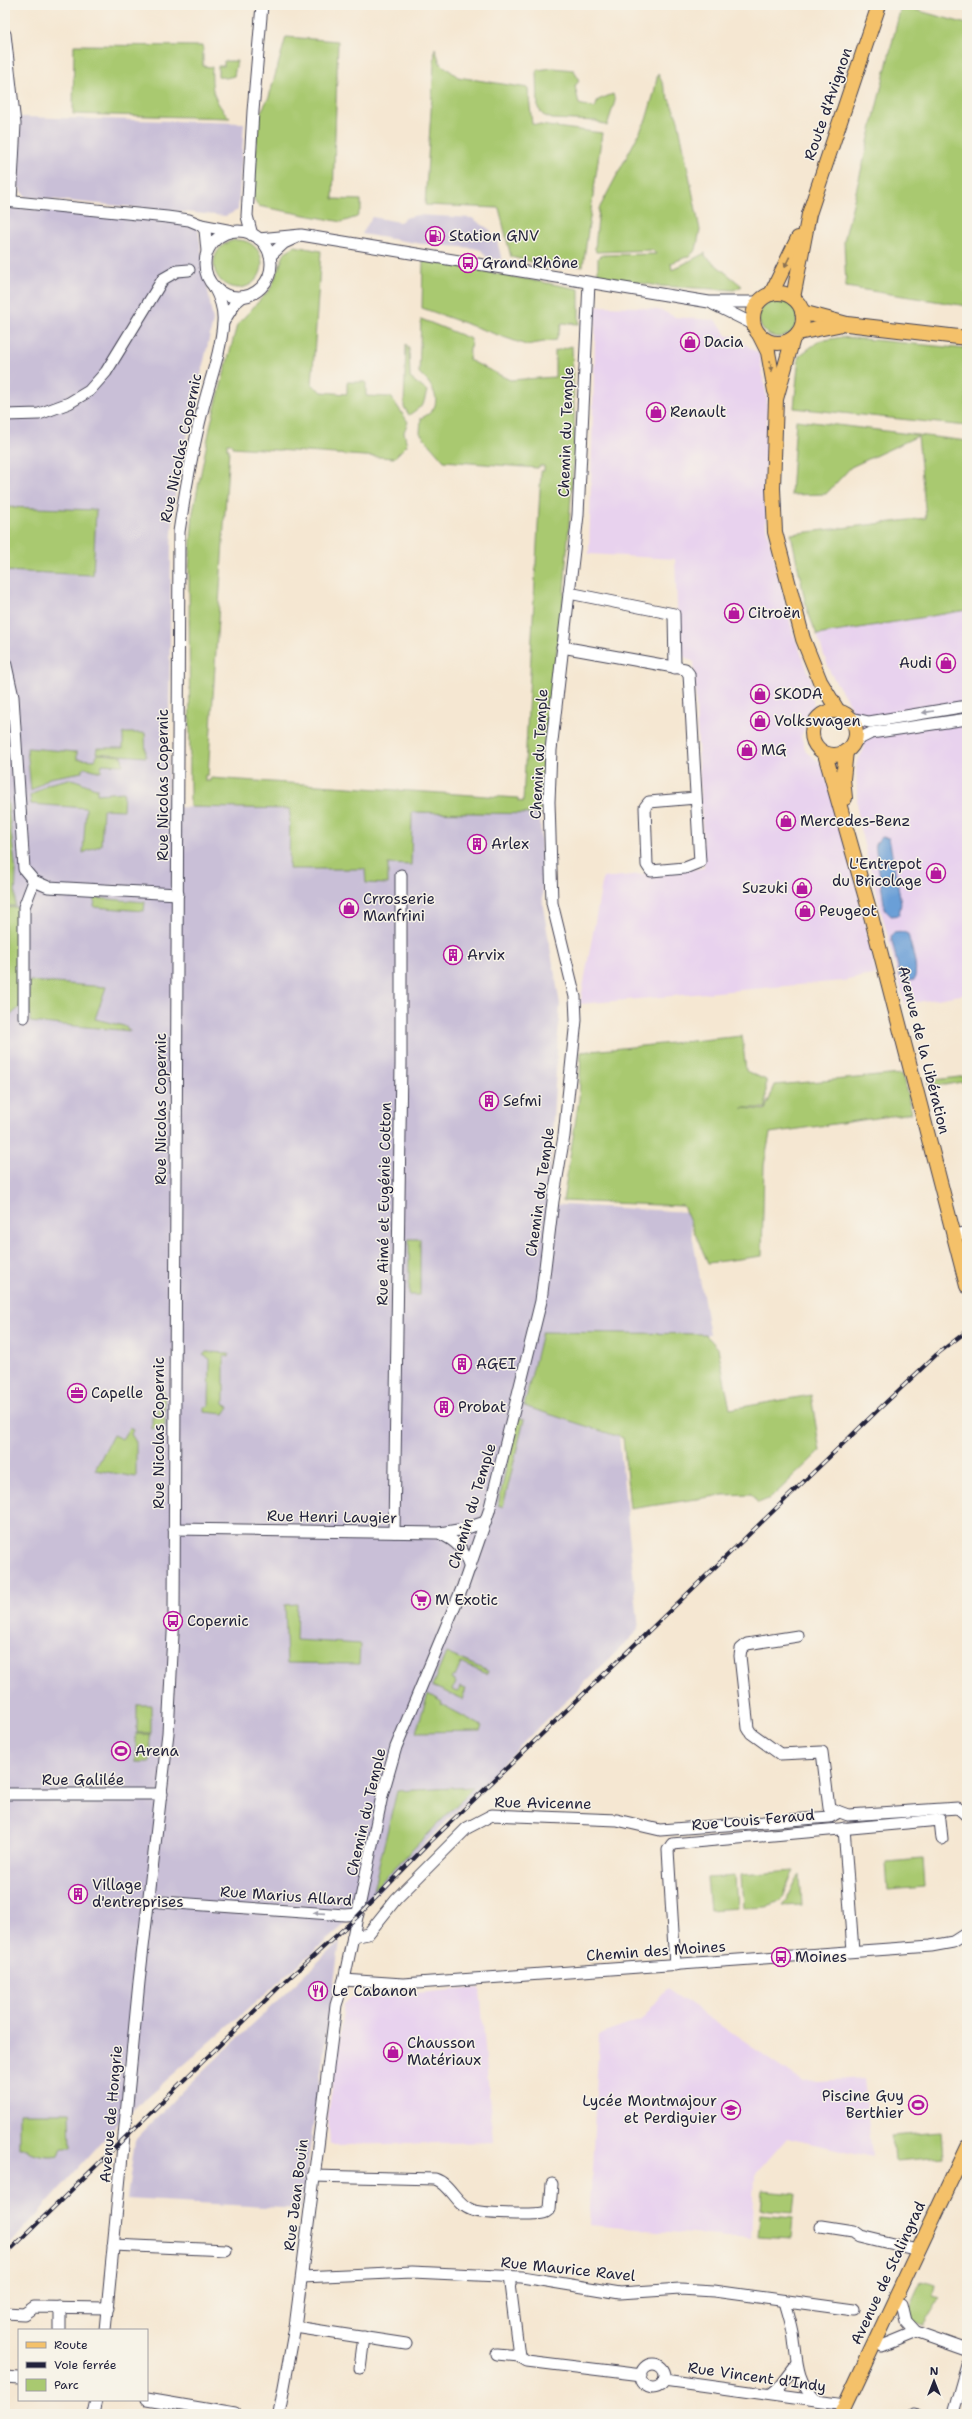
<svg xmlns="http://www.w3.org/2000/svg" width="972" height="2419" font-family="'Shantell Sans',sans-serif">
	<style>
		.built { fill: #e8d2ee }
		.industrial { fill: #c9bfd7 }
		.green { fill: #a9c970; stroke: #667656 }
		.water { fill: #6b9fd7; stroke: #466089 }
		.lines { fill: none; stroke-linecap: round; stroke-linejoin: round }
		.minor-casing { stroke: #424052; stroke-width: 13 }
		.major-casing { stroke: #424052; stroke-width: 16 }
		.minor { stroke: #fff; stroke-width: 11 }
		.major { stroke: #f4c16a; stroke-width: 14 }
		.rail-casing { stroke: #22223b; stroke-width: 4 }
		.rail { stroke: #f7f3e8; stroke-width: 2.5; stroke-dasharray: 8; stroke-linecap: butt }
		.oneway { fill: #8b7252 }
		.oneway2 { fill: #9c9ca7 }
		.labels { text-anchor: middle; stroke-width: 3; stroke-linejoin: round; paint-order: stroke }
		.street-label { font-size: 15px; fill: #22223b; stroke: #f7f3e8 }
		.poi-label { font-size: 15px; fill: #22223b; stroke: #f7f3e8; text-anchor: start }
	</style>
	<rect width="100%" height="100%" fill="#f7f3e8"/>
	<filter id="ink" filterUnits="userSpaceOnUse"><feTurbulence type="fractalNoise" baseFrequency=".025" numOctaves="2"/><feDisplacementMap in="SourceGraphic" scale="8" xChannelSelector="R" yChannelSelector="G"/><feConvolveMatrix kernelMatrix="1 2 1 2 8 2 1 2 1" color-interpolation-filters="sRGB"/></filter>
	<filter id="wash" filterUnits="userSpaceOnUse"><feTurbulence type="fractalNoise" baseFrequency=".012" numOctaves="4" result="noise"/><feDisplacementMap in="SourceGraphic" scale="16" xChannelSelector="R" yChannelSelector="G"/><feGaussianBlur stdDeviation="0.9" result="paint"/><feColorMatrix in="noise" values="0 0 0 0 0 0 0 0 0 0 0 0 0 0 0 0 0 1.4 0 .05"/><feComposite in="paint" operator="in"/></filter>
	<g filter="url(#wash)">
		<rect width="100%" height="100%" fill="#f5e7d2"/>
		<g class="built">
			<path d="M596,306L639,307L663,311L675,317L715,320L724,330L726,336H733L759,354L767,399L766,527L793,633L811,679L814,709L801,736L806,752L821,763L851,859L876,974L843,981L580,1004L603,878L704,868L694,662L679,654L675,559L589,554Z"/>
			<path d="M967,610V994L905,1004L858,821L856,764L864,749L850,705L830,672L817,635Z"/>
			<path d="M480,1988L493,2142L330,2145L328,2116L344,2004L351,1998Z"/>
			<path d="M667,1989L803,2082L864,2078L872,2157L787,2138L754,2176L751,2239L589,2225L599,2035L641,2020Z"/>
		</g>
		<g class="industrial">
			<path d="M20,117L244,123L238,210L226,216L26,197L18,186Z"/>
			<path d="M5,207L197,223L213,321L176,485L171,547L168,807L540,814L543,907L560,1004L548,1204L688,1212L710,1335H541L527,1407L619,1437L639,1630L532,1734L352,1918L122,2119L5,2250Z"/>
			<path d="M417,215L472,218L490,230L497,241L502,260L487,258L481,250L473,248L422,244L362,234L372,217L400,222L405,218Z"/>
			<path d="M340,1941L301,2209L127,2199L135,2140L191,2083Z"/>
		</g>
		<g class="green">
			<path d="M901,6L967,24V306L846,287L844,241Z"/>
			<path d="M286,37L338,41L333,199L361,200V208L357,217L342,222L258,206L253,197L258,117L269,97Z"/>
			<path d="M74,45L203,46V66L212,67C211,91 213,100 230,118L73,114Z"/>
			<path d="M435,48L440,63L458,77L528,88L532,124L602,133L583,266L542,264L511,257L499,208L425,205Z"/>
			<path d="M224,61H237L234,76L226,78L218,76V66H224Z"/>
			<path d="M553,68L574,70L579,81L575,86L579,104L595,108L598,100L613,94L615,101L607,126L596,121L552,119L543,115L538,108L537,70Z"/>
			<path d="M658,73L678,120L700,230L696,250L689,256L671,263L672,270L705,253V256L742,286L734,290L659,286L598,276V258L603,255L656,254L653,250L596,252L595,248L599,209L646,120L654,93Z"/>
			<circle cx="238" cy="264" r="24"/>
			<path d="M295,246L321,251L312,385L322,392L347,394V382H366V396L391,397L408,422L404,432L407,445L394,458L232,447V444H227V449H229L208,775H205V781H210V778L518,798V801L523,802L541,471H544V466H539L538,468L444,461L420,433L421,418C446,408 435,386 419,373L421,319L471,339L469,360L510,380L555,377V351L572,346L575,444L563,605L544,746L540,814L412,812L411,865L388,864V884L366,883L365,869H289L290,809L190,807L189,568L193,512L211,423L237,325L271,288L285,252Z"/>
			<path d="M423,260L579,289V324L562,323L556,340L526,345L422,308Z"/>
			<circle cx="778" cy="318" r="19"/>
			<path d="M842,337L967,349V426L794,408L799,356L819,341Z"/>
			<path d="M406,344L409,349L410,378L427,391L423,405L409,415L404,407Z"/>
			<path d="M796,420L967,441V610L817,635L807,610L791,534L926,518L918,436L851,467L826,494L791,495Z"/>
			<path d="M5,507L96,510L93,575L5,571Z"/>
			<path d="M123,733H145L146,757L96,753L97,748H123Z"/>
			<path d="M27,748L77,752V759L95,760L98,754L122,756L123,765L102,764L101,772L84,767L82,772L49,778L31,791Z"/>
			<path d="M69,779C80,780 86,786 97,788V794L124,792L123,810L103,809L101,845L83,853L86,808L31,804L30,796L48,784Z"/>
			<path d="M5,798H7L16,871L15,906H5Z"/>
			<path d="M95,898L145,902L144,911L94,907Z"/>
			<path d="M17,907L20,1007L5,1020V908Z"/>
			<path d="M29,981L106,987L95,1019L124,1026L131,1031L30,1022Z"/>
			<path d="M742,1036L746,1071L766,1080V1108H742L765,1110L775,1085L902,1074L912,1113L770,1133L764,1165L762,1256L708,1263L683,1206L563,1201L579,1099L581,1052Z"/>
			<path d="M967,1076V1081L945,1085L927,1084L935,1080Z"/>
			<rect x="409" y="1239" width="11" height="56"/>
			<path d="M542,1332L705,1334L718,1348L730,1409L811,1395L820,1451L771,1498L758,1503L751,1494L723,1495L630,1509L623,1438L524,1406Z"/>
			<path d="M206,1352L229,1353V1357L224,1356V1404L229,1407L224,1414L204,1412V1408L209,1406L210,1359L203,1355Z"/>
			<path d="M158,1388L164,1391L165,1426L152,1429V1416H158Z"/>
			<path d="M517,1418L524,1420L503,1507L498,1505Z"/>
			<path d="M129,1428L133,1430L131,1434L136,1442V1477L95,1470L113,1435L122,1439Z"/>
			<path d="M297,1604L296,1640L360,1644L359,1664L287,1663L285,1605Z"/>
			<path d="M446,1653L488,1671L487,1674L461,1663L455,1677L453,1676L451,1679L456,1682L453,1690L458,1692L460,1687L466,1689L462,1699L432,1686Z"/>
			<path d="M428,1694L442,1702L441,1704L482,1726L480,1731L416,1732Z"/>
			<rect x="137" y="1705" width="14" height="28"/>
			<rect x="136" y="1734" width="14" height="28"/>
			<path d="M474,1787L373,1890L397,1791Z"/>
			<path d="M923,1859L925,1887L888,1890L886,1862Z"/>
			<path d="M794,1871C789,1879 787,1887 784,1895C778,1910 756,1907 743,1908L741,1875Z"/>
			<path d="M800,1875L802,1905L782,1906C791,1897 792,1884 800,1875Z"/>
			<path d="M735,1876L737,1908L710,1910L707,1878Z"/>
			<path d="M19,2113H70L71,2148H62L59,2155C48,2157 38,2156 28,2151V2148H19Z"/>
			<path d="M941,2132L943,2157L894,2161L892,2136Z"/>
			<path d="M762,2190L795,2193L793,2213L760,2210Z"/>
			<path d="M760,2215L793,2218L791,2238L758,2236Z"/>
			<path d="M921,2281L935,2285L933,2296L940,2298L923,2326L912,2322L908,2309Z"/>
		</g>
		<g class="water">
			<path d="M882,837L889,838L901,903L899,915L891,916L885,910L875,844Z"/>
			<path d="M903,932L908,934C911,948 919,966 914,980L906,981L900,976L891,937L893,933Z"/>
		</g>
	</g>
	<g filter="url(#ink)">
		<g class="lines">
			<defs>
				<g id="minor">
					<path d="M5,34L15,124L11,201"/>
					<path d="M5,201L167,217L189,220L201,225"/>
					<circle cx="238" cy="264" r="33"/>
					<path d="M252,235L247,216L253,111L262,5"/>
					<path d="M259,239L301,235L709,302H758"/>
					<path d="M207,251L205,230L201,225L232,231"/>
					<path d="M270,256L284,243L297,237"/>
					<path d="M713,304L753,324"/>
					<path d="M224,321L235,303L242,297"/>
					<path d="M5,415L39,414L69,403L89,391L106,372L163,279L177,271L189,270"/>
					<path d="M569,593L674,614L675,668"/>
					<path d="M562,647L685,669L689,674L700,862L685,868L651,871L647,865L645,807L649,802L696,798"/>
					<path d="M5,661L13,697L24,869L34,881L48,887L178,894"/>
					<path d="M851,718L869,722L967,706"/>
					<path d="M855,741L871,733L967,719"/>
					<path d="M24,1017V907L34,881"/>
					<path d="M954,1236L967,1232"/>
					<path d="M174,1529L439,1533C459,1542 463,1549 470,1568"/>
					<path d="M394,1532L401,1064V875"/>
					<path d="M440,1533L464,1529L485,1522"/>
					<path d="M798,1636L747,1644L741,1649L740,1656L748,1728L751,1733L780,1754L822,1752L829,1808L848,1815L958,1808L967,1816"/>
					<path d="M5,1794H162"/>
					<path d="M844,1828L853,1951"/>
					<path d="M148,1901L345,1915L358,1914"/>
					<path d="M353,1937L368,1934L396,1899L467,1828L492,1815L617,1820L660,1830L830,1817L839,1812"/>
					<path d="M675,1965L668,1850L672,1844L940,1820L942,1839"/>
					<path d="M344,1980L403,1984L931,1946L953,1942L967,1933"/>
					<path d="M313,2176L435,2179C451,2184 456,2205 472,2210C481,2214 532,2215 543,2213C546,2213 548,2210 550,2209L552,2184"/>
					<path d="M821,2226L853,2231L860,2236L918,2250"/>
					<path d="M113,2245L226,2250"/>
					<path d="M509,2276L519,2356L527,2361L642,2375"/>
					<path d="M302,2277L412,2272L522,2277L620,2293L680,2289L714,2291L854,2310"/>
					<path d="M785,2302C788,2312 791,2322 793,2332C797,2358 795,2381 816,2400"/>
					<path d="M902,2304L906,2321L916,2332"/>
					<path d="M5,2313L24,2314L34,2307L108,2308"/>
					<path d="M295,2327L406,2344"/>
					<path d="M60,2330V2307"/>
					<path d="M105,2330L139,1982L168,1733L174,1614L179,532C185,492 192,451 202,412C209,382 221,353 223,322C224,310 220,298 214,287"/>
					<path d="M882,2346L916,2332L967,2350"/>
					<path d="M497,2354L519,2356"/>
					<circle cx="653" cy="2376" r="12"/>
					<path d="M360,2368L364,2337"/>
					<path d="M5,2377L19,2378"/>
					<path d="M664,2380L845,2405"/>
					<path d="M771,2394L780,2387L796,2366"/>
					<path d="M147,2399L235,2414"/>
					<path d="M915,2413L919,2414"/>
					<path d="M93,2414L96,2400"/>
					<path d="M279,2414L295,2327L336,2005L344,1980L382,1796L396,1747L463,1586L489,1511L541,1301L553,1201L564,1136L576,1020L575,997L552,903L549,802L551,750L578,515L589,283"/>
					<path d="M953,2414L967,2365"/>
				</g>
				<g id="major">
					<circle cx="778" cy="318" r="25"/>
					<path d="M771,294L798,238"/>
					<path d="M793,298L809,214L879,5"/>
					<path d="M802,312L847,324L967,338"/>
					<path d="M798,333L838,325"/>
					<path d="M760,336L768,352L775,391"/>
					<path d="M793,338L776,399L773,488L775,532L803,639L820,681L838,711"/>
					<circle cx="834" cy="733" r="22"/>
					<path d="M825,754L871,916L967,1286"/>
					<path d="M845,798L843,779L846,751"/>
					<path d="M841,2414L967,2147"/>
				</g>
			</defs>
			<use href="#minor" class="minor-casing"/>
			<use href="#major" class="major-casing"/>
			<use href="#minor" class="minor"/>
			<use href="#major" class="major"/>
			<defs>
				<path id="rail" d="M5,2255L279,1987L357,1917L429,1843L879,1409L936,1355L967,1331"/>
			</defs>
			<use href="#rail" class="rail-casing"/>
			<use href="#rail" class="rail"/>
		</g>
		<defs><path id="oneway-solid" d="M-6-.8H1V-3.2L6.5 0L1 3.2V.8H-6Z"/></defs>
		<g class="oneway">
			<use href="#oneway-solid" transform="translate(787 262) rotate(116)"/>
			<use href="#oneway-solid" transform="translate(771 366) rotate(80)"/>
		</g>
		<g class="oneway2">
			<use href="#oneway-solid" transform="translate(928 712) rotate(171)"/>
			<use href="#oneway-solid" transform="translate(319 1913) rotate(-176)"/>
		</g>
	</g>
	<defs>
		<symbol id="fuel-ring" viewBox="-11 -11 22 22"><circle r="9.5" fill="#f7f3e8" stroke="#b5179e" stroke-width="1.5"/><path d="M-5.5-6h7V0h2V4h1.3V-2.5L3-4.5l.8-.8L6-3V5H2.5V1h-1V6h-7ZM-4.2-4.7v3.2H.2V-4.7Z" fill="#b5179e"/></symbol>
		<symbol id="bus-ring" viewBox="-11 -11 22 22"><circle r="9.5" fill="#f7f3e8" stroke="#b5179e" stroke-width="1.5"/><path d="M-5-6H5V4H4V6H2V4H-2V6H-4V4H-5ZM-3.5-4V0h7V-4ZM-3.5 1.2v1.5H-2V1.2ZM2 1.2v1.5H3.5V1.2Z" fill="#b5179e"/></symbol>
		<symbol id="shop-ring" viewBox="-11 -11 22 22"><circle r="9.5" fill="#f7f3e8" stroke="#b5179e" stroke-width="1.5"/><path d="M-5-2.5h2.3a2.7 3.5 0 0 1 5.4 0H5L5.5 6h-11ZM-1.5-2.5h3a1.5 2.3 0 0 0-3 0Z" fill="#b5179e"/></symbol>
		<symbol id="building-ring" viewBox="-11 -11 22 22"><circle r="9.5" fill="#f7f3e8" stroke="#b5179e" stroke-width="1.5"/><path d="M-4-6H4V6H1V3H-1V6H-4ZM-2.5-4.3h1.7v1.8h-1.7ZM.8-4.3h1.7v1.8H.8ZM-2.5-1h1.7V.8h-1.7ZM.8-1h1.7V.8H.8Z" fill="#b5179e"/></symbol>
		<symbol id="office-ring" viewBox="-11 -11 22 22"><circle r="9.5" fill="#f7f3e8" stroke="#b5179e" stroke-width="1.5"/><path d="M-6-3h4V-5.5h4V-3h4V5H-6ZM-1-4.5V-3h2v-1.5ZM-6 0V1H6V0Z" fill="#b5179e"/></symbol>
		<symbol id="supermarket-ring" viewBox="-11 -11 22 22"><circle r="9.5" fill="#f7f3e8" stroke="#b5179e" stroke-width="1.5"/><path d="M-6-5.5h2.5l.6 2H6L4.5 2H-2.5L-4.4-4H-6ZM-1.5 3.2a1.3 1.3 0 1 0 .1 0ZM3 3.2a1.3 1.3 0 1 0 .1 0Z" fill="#b5179e"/></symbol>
		<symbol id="stadium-ring" viewBox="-11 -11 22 22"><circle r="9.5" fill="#f7f3e8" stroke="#b5179e" stroke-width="1.5"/><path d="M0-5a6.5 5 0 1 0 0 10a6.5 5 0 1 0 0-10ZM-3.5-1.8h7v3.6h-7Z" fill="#b5179e"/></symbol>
		<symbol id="restaurant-ring" viewBox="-11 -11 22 22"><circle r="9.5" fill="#f7f3e8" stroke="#b5179e" stroke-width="1.5"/><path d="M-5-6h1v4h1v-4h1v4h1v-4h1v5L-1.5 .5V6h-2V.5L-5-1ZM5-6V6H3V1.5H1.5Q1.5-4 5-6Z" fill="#b5179e"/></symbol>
		<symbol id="university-ring" viewBox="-11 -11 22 22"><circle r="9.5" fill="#f7f3e8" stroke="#b5179e" stroke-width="1.5"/><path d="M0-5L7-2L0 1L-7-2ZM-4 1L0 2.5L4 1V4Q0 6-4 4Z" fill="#b5179e"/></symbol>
	</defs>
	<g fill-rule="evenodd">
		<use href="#fuel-ring" x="424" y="225" width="22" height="22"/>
		<use href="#bus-ring" x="457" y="252" width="22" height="22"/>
		<use href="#shop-ring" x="679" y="331" width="22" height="22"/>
		<use href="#shop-ring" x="645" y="401" width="22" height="22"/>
		<use href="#shop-ring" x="723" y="602" width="22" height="22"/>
		<use href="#shop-ring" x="935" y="652" width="22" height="22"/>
		<use href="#shop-ring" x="749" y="683" width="22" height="22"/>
		<use href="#shop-ring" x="749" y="710" width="22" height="22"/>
		<use href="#shop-ring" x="736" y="739" width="22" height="22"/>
		<use href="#shop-ring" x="775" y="810" width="22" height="22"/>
		<use href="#building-ring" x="466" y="833" width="22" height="22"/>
		<use href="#shop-ring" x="925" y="862" width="22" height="22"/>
		<use href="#shop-ring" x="791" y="877" width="22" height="22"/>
		<use href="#shop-ring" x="338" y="897" width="22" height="22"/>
		<use href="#shop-ring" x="794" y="900" width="22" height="22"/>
		<use href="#building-ring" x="442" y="944" width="22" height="22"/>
		<use href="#building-ring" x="478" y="1090" width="22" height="22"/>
		<use href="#building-ring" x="451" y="1353" width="22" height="22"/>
		<use href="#office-ring" x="66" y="1382" width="22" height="22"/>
		<use href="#building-ring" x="433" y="1396" width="22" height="22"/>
		<use href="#supermarket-ring" x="410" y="1589" width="22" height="22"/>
		<use href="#bus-ring" x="162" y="1610" width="22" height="22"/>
		<use href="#stadium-ring" x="110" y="1740" width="22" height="22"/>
		<use href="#building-ring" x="67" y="1883" width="22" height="22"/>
		<use href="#bus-ring" x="770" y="1946" width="22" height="22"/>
		<use href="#restaurant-ring" x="307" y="1980" width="22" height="22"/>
		<use href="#shop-ring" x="382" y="2041" width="22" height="22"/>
		<use href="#stadium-ring" x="907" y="2094" width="22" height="22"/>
		<use href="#university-ring" x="720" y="2099" width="22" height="22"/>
	</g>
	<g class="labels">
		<g class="street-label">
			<text transform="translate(828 104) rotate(-71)" y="5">Route d'Avignon</text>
			<text transform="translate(566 432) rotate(-88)" y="5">Chemin du Temple</text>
			<text transform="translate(181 448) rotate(-78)" y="5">Rue Nicolas Copernic</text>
			<text transform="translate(539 754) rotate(-87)" y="5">Chemin du Temple</text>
			<text transform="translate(163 785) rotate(-90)" y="5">Rue Nicolas Copernic</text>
			<text transform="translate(924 1050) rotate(76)" y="5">Avenue de la Libération</text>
			<text transform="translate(161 1109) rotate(-90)" y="5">Rue Nicolas Copernic</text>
			<text transform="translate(540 1192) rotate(-82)" y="5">Chemin du Temple</text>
			<text transform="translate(384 1204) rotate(-89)" y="5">Rue Aimé et Eugénie Cotton</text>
			<text transform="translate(159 1433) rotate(-90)" y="5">Rue Nicolas Copernic</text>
			<text transform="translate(472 1506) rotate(-73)" y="5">Chemin du Temple</text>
			<text transform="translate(332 1517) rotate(1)" y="5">Rue Henri Laugier</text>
			<text x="83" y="1785">Rue Galilée</text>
			<text transform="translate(543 1803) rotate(1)" y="5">Rue Avicenne</text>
			<text transform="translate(366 1812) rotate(-77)" y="5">Chemin du Temple</text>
			<text transform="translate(753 1820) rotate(-5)" y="5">Rue Louis Feraud</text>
			<text transform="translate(286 1896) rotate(4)" y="5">Rue Marius Allard</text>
			<text transform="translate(656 1951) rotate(-4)" y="5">Chemin des Moines</text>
			<text transform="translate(111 2114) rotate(-85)" y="5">Avenue de Hongrie</text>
			<text transform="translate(296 2195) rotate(-83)" y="5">Rue Jean Bouin</text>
			<text transform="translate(568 2269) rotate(6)" y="5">Rue Maurice Ravel</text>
			<text transform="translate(888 2273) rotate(-65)" y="5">Avenue de Stalingrad</text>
			<text transform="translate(757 2377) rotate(8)" y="5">Rue Vincent d'Indy</text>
		</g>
		<g class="poi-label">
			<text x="449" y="241">Station GNV</text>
			<text x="482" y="268">Grand Rhône</text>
			<text x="704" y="347">Dacia</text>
			<text x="670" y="417">Renault</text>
			<text x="748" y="618">Citroën</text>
			<text x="932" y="668" text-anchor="end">Audi</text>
			<text x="774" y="699">SKODA</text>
			<text x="774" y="726">Volkswagen</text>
			<text x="761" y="755">MG</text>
			<text x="800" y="826">Mercedes-Benz</text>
			<text x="491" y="849">Arlex</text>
			<text x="922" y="869" text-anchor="end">L'Entrepot<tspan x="922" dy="17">du Bricolage</tspan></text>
			<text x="788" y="893" text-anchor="end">Suzuki</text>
			<text x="363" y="904">Crrosserie<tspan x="363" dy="17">Manfrini</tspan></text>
			<text x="819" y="916">Peugeot</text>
			<text x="467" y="960">Arvix</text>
			<text x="503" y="1106">Sefmi</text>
			<text x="476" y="1369">AGEI</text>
			<text x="91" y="1398">Capelle</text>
			<text x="458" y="1412">Probat</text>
			<text x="435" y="1605">M Exotic</text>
			<text x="187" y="1626">Copernic</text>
			<text x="135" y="1756">Arena</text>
			<text x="92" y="1890">Village<tspan x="92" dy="17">d'entreprises</tspan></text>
			<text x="795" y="1962">Moines</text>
			<text x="332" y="1996">Le Cabanon</text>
			<text x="407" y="2048">Chausson<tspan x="407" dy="17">Matériaux</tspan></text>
			<text x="904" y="2101" text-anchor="end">Piscine Guy<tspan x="904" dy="17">Berthier</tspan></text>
			<text x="717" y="2106" text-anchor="end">Lycée Montmajour<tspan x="717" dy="17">et Perdiguier</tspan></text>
		</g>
	</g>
	<rect width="972" height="2419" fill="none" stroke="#f7f3e8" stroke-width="20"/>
	<rect x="18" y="2329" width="130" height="72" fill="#f7f3e8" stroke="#a29fa3"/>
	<rect x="26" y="2342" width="20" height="6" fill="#f4c16a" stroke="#a29fa3"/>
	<text x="54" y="2349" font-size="12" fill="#22223b">Route</text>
	<rect x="26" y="2362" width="20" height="6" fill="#22223b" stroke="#a29fa3"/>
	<text x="54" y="2369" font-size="12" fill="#22223b">Voie ferrée</text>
	<rect x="26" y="2379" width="20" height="12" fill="#a9c970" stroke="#a29fa3"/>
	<text x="54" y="2389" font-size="12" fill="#22223b">Parc</text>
	<g transform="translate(934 2381)" stroke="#f7f3e8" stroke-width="3" paint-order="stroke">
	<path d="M0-3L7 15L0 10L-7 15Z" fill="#22223b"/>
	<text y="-6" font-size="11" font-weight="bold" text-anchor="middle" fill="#22223b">N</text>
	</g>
</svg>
